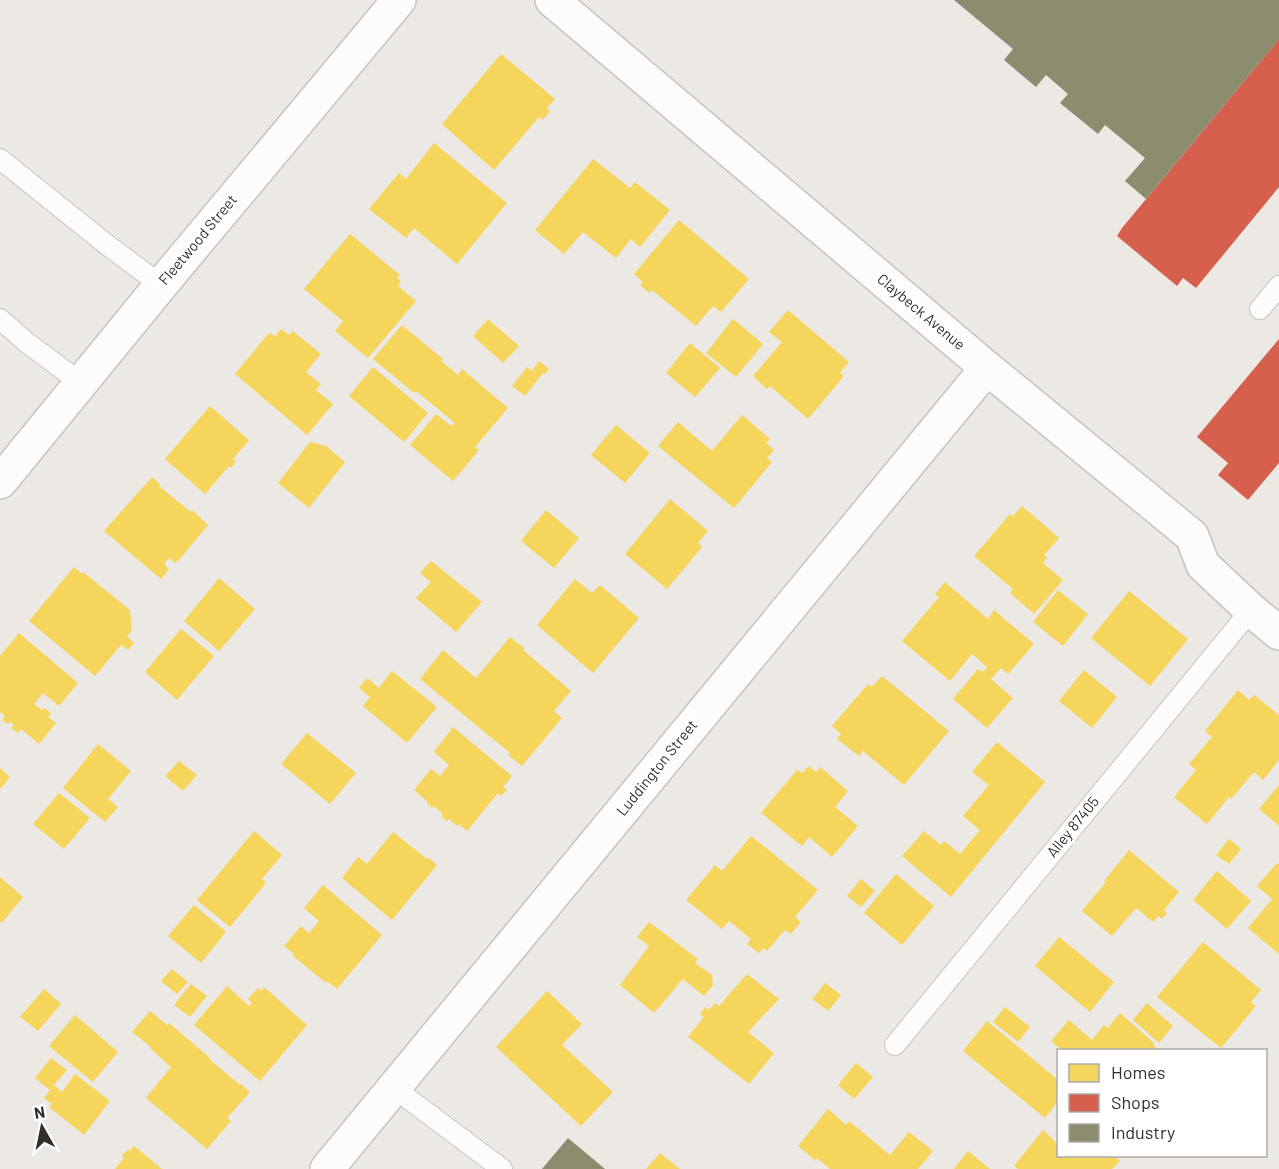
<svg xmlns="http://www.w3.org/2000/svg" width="1279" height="1169" font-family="Barlow,sans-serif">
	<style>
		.homes { fill: #f6d55c }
		.shops { fill: #d6604d }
		.industry { fill: #8c8c6e }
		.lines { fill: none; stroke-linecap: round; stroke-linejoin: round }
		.lane-casing { stroke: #c5c4c5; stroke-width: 22 }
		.street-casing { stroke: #c5c4c5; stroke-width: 36 }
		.lane { stroke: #fcfcfb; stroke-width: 20 }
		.street { stroke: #fcfcfb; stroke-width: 33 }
		.labels { text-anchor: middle; stroke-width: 6; stroke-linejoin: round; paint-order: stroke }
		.street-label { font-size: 15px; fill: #2e2e2e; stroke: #fff }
	</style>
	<rect width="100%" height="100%" fill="#ece8e4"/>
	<g class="homes">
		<path d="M501,54L555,99L547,108L550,111L543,120L539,117L494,170L442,124Z"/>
		<path d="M434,143L507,203L457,264L414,228L406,238L369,209L399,173L406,179Z"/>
		<path d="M593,159L630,188L635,182L670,210L640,247L631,239L616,258L583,232L564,254L535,230Z"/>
		<path d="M679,220L749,279L721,312L713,306L696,326L652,290L649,293L640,285L643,282L634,274Z"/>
		<path d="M350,234L400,275L397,278L401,281L398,286L416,301L368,358L335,331L343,321L304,289Z"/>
		<path d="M788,310L849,362L840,373L844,376L808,419L770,386L767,389L753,376L782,342L769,332Z"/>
		<path d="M488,319L519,346L503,363L473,336Z"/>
		<path d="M733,319L763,344L736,377L706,353Z"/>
		<path d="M402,325L443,359L441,361L458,375L462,369L508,408L475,447L479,450L453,481L410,445L436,414L451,426L455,423L416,391L414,393L373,359Z"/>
		<path d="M281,329L289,335L293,331L321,354L306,372L321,384L316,390L333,404L307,435L235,374L269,333L275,336Z"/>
		<path d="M690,343L720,368L695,397L666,373Z"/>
		<path d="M539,361L549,369L545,374L543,373L525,396L512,386L527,367L532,371Z"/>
		<path d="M373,367L428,413L404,442L349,396Z"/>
		<path d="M210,406L249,440L233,459L236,462L231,468L229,466L205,494L165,459Z"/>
		<path d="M742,415L770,439L766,443L774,450L767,458L772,462L734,508L658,446L678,422L712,451Z"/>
		<path d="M616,425L650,453L625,483L591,455Z"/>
		<path d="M310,442L326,446L345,462L309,508L278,483Z"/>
		<path d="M152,477L160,484L159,486L191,512L192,510L208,525L179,560L175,563L169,558L164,564L169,569L161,579L104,531Z"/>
		<path d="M670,499L708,531L698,543L702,547L667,589L625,554Z"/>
		<path d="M1022,506L1059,538L1044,555L1047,558L1043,563L1063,580L1034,614L1010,593L1013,589L974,556L1010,514L1013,516Z"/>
		<path d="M546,510L579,538L554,568L521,541Z"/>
		<path d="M431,561L482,602L456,632L416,598L431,582L420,573Z"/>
		<path d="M74,567L82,574L83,572L130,610L132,631L127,636L134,643L128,650L121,645L95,676L29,621Z"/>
		<path d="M219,578L255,609L219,651L184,621Z"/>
		<path d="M575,579L592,593L600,585L639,618L593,673L537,625Z"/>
		<path d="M945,582L988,619L994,610L1034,644L1008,674L1001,668L991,679L1013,698L987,728L953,699L978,669L983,672L987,667L972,654L950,681L902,641L939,597L935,594Z"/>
		<path d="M1058,590L1088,614L1063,646L1033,622Z"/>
		<path d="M1129,591L1188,639L1150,686L1091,638Z"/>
		<path d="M181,629L214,656L177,700L145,672Z"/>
		<path d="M19,633L78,683L59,706L43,693L34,704L42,710L44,708L51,713L48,717L56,723L39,744L21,729L18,733L11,728L14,725L10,722L8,724L2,720L5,716L0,712V656Z"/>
		<path d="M510,637L524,648L523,650L571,691L554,711L562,718L522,766L508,755L510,753L420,679L443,650L476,678Z"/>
		<path d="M1084,670L1117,697L1092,728L1059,701Z"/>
		<path d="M392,671L437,707L407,743L363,706L370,697L359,688L367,678L379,688Z"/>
		<path d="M882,676L949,731L904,785L863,751L859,756L837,739L841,734L832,726L868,684L872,687Z"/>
		<path d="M1238,690L1249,700L1254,695L1279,715V760L1263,780L1254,772L1231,799L1229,797L1207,824L1174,797L1196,770L1189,764L1212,737L1205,731Z"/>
		<path d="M453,727L512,776L503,787L507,790L501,796L498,793L467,831L459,824L457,826L449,819L447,821L441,816L443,814L434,806L432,808L427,803V801L414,790L431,769L440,776L449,765L434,752Z"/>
		<path d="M307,733L356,773L330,804L281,764Z"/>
		<path d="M997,742L1045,782L951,897L902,856L924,831L941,845L944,841L960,854L980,830L963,816L989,785L972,772Z"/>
		<path d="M98,744L131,771L108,799L118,807L105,822L63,788Z"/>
		<path d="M179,761L197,775L183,791L165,776Z"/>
		<path d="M809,766L816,772L820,767L848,791L835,807L858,826L832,857L809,837L802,846L761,813L797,770L802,773Z"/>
		<path d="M0,768L10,777L0,789Z"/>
		<path d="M1279,785V826L1259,809Z"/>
		<path d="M59,793L90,818L64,849L33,824Z"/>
		<path d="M254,831L282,855L262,879L266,883L230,927L197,900Z"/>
		<path d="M393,832L427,859L428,857L437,865L392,920L342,878L358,857L367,864Z"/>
		<path d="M751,836L818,890L795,917L801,922L791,934L785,930L767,951L763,948L759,953L747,944L751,939L729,921L722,929L686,900L715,865L722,871Z"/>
		<path d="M1229,839L1241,849L1229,864L1216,855Z"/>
		<path d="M1129,850L1179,892L1164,910L1167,913L1162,919L1159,916L1153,922L1136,908L1112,936L1082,911L1106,882L1104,881Z"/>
		<path d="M1277,863L1279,864V954L1248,928L1272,899L1257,886Z"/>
		<path d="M1217,871L1251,901L1227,929L1193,900Z"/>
		<path d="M896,874L934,906L902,945L864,913Z"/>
		<path d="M0,877L23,897L2,923L0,921Z"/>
		<path d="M861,879L875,891L861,907L847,896Z"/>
		<path d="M323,885L382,935L337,989L327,981L326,983L292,955L294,954L284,946L301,926L309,933L319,921L304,908Z"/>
		<path d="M194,905L226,932L201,963L168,936Z"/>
		<path d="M649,922L698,959L695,963L712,975L713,985L704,996L683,979L654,1013L620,985L649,946L637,937Z"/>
		<path d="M1059,937L1114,982L1090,1012L1035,966Z"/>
		<path d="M1203,942L1261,990L1251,1002L1256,1006L1221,1048L1157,997Z"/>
		<path d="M172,969L188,982L177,994L161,981Z"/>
		<path d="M747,974L779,999L748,1032L774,1053L749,1084L688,1037L704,1017L700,1014L705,1007L709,1010L715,1003L719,1006Z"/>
		<path d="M825,983L841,995L828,1011L812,999Z"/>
		<path d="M191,984L207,996L190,1017L174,1005Z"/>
		<path d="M227,986L249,1006L252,1003L248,999L258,988L262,991L264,987L307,1025L260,1081L194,1025Z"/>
		<path d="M44,989L61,1004L38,1031L20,1017Z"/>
		<path d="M547,991L582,1024L562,1045L613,1092L581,1126L496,1047Z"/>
		<path d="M1147,1003L1173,1026L1159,1043L1133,1020Z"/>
		<path d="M1005,1007L1030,1027L1018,1042L993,1022Z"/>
		<path d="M150,1011L167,1025L169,1023L210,1058L209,1059L240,1085L241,1084L250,1092L227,1118L231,1121L207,1149L146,1098L171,1067L150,1048L151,1047L132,1032Z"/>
		<path d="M1120,1013L1154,1043L1153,1045L1160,1050H1062L1051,1041L1069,1020L1092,1040L1104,1025L1108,1028Z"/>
		<path d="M75,1015L118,1052L93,1082L49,1046Z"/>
		<path d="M987,1021L1058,1080V1101L1045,1118L963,1051Z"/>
		<path d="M51,1058L67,1070L54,1085L62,1092L75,1074L110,1101L84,1135L49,1107L52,1104L44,1098L50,1090L35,1078Z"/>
		<path d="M856,1063L873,1077L854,1099L838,1085Z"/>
		<path d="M828,1109L846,1125L849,1121L890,1155L909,1132L933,1151L918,1169H830L817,1158L816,1161L798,1146Z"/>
		<path d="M1043,1130L1058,1144V1156H1114L1120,1161L1112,1169H1018L1014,1166Z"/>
		<path d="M134,1146L162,1169H115L124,1158L122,1156L128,1149L130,1151Z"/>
		<path d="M968,1151L990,1169H954Z"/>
		<path d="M660,1153L680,1169H646Z"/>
	</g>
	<g class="shops">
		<path d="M1279,39V187L1196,288L1183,278L1177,286L1117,236L1122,228Z"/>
		<path d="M1279,339V463L1248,500L1218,475L1228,463L1197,437Z"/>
	</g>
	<g class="industry">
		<path d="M954,0H1279V39L1146,199L1125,181L1145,158L1105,125L1098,134L1060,103L1068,94L1046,75L1036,87L1004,60L1013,49Z"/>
		<path d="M568,1138L605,1169H542Z"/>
	</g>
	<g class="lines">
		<defs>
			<g id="lane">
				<path d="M0,159L106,244L161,285"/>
				<path d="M1260,309L1279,286"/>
				<path d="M0,319L26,342L81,383"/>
				<path d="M895,1045L1251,610"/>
				<path d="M394,1088L502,1169"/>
			</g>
			<g id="street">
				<path d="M552,0L987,368L1192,536L1203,565L1251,610L1279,633"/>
				<path d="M0,482L161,285L399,0"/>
				<path d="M327,1169L987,368"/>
			</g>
		</defs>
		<use href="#lane" class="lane-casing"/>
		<use href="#street" class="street-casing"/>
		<use href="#lane" class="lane"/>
		<use href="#street" class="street"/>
	</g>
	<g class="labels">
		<g class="street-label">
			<text transform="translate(198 240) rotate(-50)" y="5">Fleetwood Street</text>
			<text transform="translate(921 312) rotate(40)" y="5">Claybeck Avenue</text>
			<text transform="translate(657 768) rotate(-51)" y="5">Luddington Street</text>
			<text transform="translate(1073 827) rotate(-51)" y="5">Alley 87405</text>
		</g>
	</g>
	<rect x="1057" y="1049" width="210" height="108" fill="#ffffff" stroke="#ababab" stroke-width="1.5"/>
	<rect x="1069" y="1064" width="30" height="18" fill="#f6d55c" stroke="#ababab" stroke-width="1.5"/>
	<text x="1111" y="1079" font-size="18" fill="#2e2e2e">Homes</text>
	<rect x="1069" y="1094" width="30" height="18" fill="#d6604d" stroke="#ababab" stroke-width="1.5"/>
	<text x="1111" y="1109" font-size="18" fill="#2e2e2e">Shops</text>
	<rect x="1069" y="1124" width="30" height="18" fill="#8c8c6e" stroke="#ababab" stroke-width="1.5"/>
	<text x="1111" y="1139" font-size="18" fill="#2e2e2e">Industry</text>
	<g transform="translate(42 1127) rotate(351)" stroke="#ffffff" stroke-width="4.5" paint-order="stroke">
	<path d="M0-4.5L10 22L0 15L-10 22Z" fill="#2e2e2e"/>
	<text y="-9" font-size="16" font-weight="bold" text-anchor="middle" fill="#2e2e2e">N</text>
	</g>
</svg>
